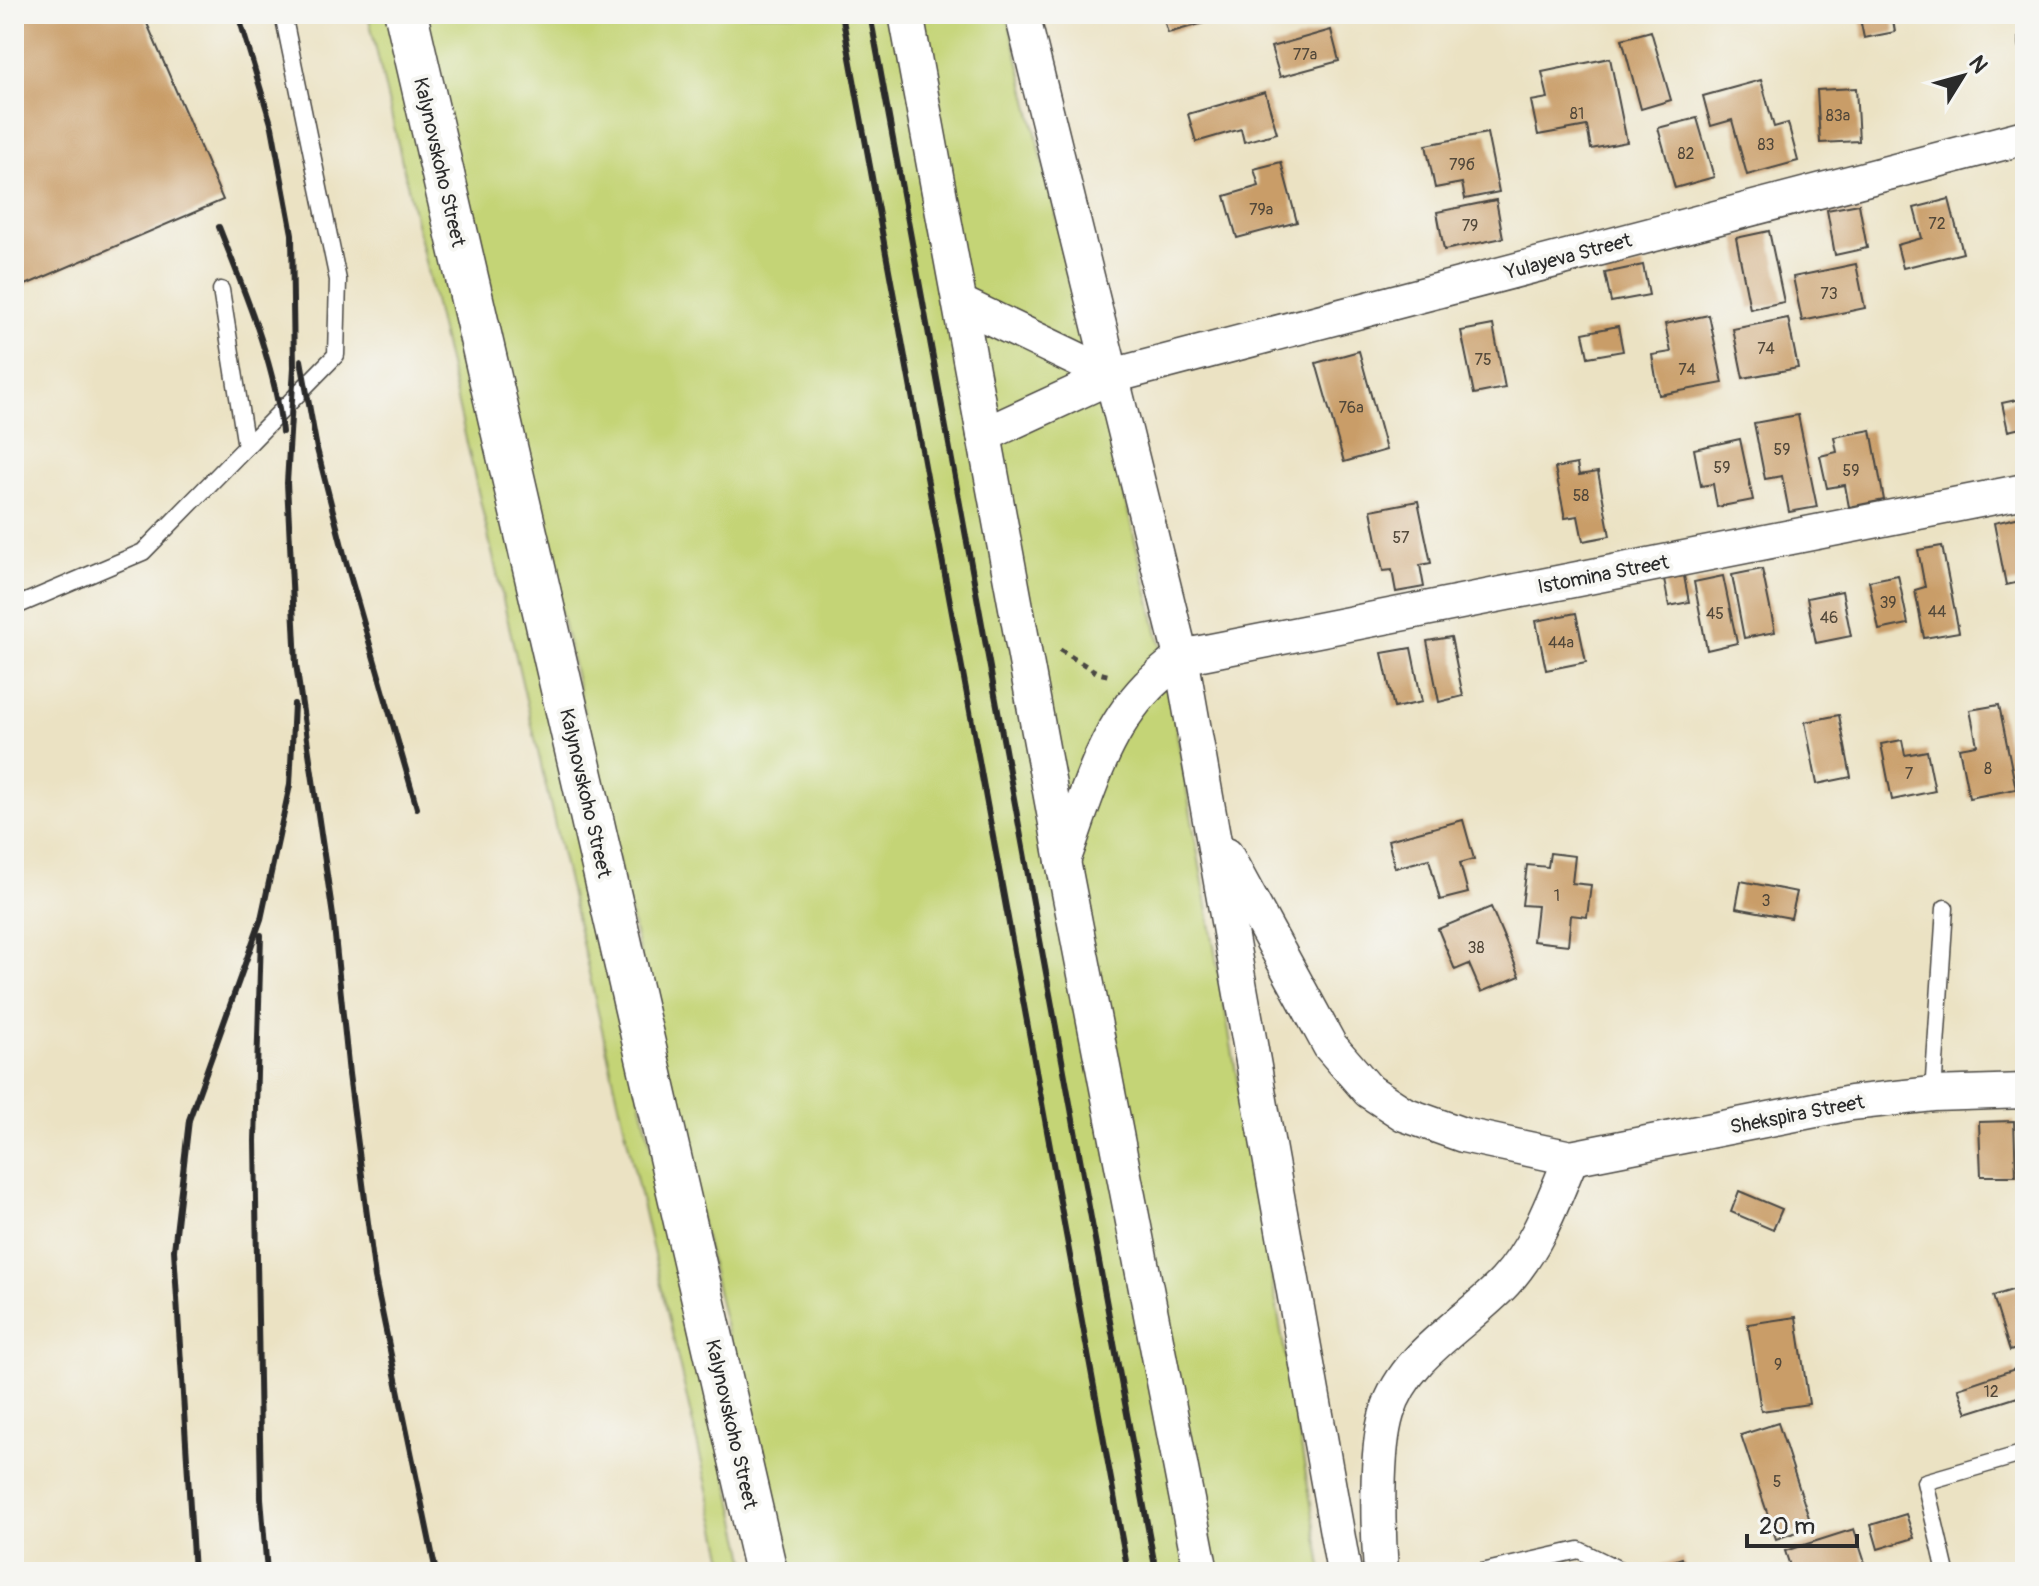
<svg xmlns="http://www.w3.org/2000/svg" width="2039" height="1586" font-family="Pangolin,sans-serif">
	<style>
		.green { fill: #c4d476; stroke: #788050; stroke-width: 2 }
		.building { fill: #c99d68 }
		.lines { fill: none; stroke-linecap: round; stroke-linejoin: round }
		.service-casing { stroke: #484642; stroke-width: 19 }
		.minor-casing { stroke: #484642; stroke-width: 37 }
		.tertiary-casing { stroke: #484642; stroke-width: 45 }
		.path { stroke: #484642; stroke-width: 5; stroke-dasharray: 6 6; stroke-linecap: butt }
		.service { stroke: #fff; stroke-width: 16 }
		.minor { stroke: #fff; stroke-width: 34 }
		.tertiary { stroke: #fff; stroke-width: 42 }
		.rail { stroke: #2b2b2b; stroke-width: 6 }
		.labels { text-anchor: middle; stroke-width: 8; stroke-linejoin: round; paint-order: stroke }
		.number-label { font-size: 16px; fill: #52483a }
		.street-label { font-size: 20px; fill: #2b2b2b; stroke: #f6f6f2 }
	</style>
	<rect width="100%" height="100%" fill="#f6f6f2"/>
	<filter id="ink" filterUnits="userSpaceOnUse"><feTurbulence type="fractalNoise" baseFrequency=".0125" numOctaves="2"/><feDisplacementMap in="SourceGraphic" scale="16" xChannelSelector="R" yChannelSelector="G"/><feConvolveMatrix kernelMatrix="1 2 1 2 8 2 1 2 1" color-interpolation-filters="sRGB"/></filter>
	<filter id="wash" filterUnits="userSpaceOnUse"><feTurbulence type="fractalNoise" baseFrequency=".006" numOctaves="4" result="noise"/><feDisplacementMap in="SourceGraphic" scale="32" xChannelSelector="R" yChannelSelector="G"/><feGaussianBlur stdDeviation="1.8" result="paint"/><feColorMatrix in="noise" values="0 0 0 0 0 0 0 0 0 0 0 0 0 0 0 0 0 1.4 0 .05"/><feComposite in="paint" operator="in"/></filter>
	<g filter="url(#wash)">
		<rect width="100%" height="100%" fill="#ebe2c3"/>
		<g class="green">
			<path d="M368,14H390L749,1572H727Z"/>
			<path d="M423,14H1007L1164,659L1323,1572H782Z"/>
		</g>
		<g id="blocks">
			<g class="building">
				<path d="M14,14H143L223,200L14,290Z"/>
				<path d="M1162,14H1224L1225,17L1168,33Z"/>
				<path d="M1859,14H1892L1895,32L1864,38Z"/>
				<path d="M1331,30L1339,61L1280,77L1271,47Z"/>
				<path d="M1651,31L1671,100L1641,109L1622,39Z"/>
				<path d="M2025,36V67H2023L2018,38Z"/>
				<path d="M1610,58L1627,142L1591,149L1587,126L1538,135L1531,101L1548,98L1542,72Z"/>
				<path d="M1761,80L1774,127L1788,123L1798,161L1747,175L1732,120L1711,126L1703,96Z"/>
				<path d="M1856,88L1859,141L1820,143L1817,90Z"/>
				<path d="M1265,92L1277,133L1244,142L1241,129L1196,142L1188,114Z"/>
				<path d="M1697,118L1714,177L1675,188L1658,128Z"/>
				<path d="M1487,133L1499,192L1465,199L1462,183L1435,188L1426,145Z"/>
				<path d="M1281,162L1297,222L1237,238L1225,196L1259,186L1254,169Z"/>
				<path d="M1949,199L1963,253L1903,268L1897,245L1922,238L1914,208Z"/>
				<path d="M1496,200L1503,238L1444,250L1437,212Z"/>
				<path d="M1859,204L1867,248L1835,255L1827,210Z"/>
				<path d="M1769,231L1784,302L1750,309L1736,238Z"/>
				<path d="M1856,264L1865,308L1802,321L1793,277Z"/>
				<path d="M1643,265L1649,295L1611,302L1605,273Z"/>
				<path d="M1709,315L1723,383L1659,395L1652,355L1671,352L1665,324Z"/>
				<path d="M1788,318L1798,368L1743,378L1733,329Z"/>
				<path d="M1493,325L1505,388L1474,394L1461,331Z"/>
				<path d="M1618,326L1623,351L1588,357L1583,333Z"/>
				<path d="M1359,351L1386,450L1344,462L1316,363Z"/>
				<path d="M2025,398V427L2008,431L2002,403Z"/>
				<path d="M1798,415L1817,507L1789,512L1782,476L1765,479L1754,423Z"/>
				<path d="M1871,430L1884,500L1849,507L1845,485L1827,488L1820,456L1837,452L1834,437Z"/>
				<path d="M1740,439L1753,500L1717,507L1713,484L1701,486L1694,449Z"/>
				<path d="M1577,464L1579,475L1598,472L1610,536L1583,541L1578,516L1565,518L1555,468Z"/>
				<path d="M1418,501L1431,563L1420,565L1424,587L1396,592L1392,570L1383,571L1371,510Z"/>
				<path d="M2025,516V581L2006,585L1994,523Z"/>
				<path d="M1942,546L1959,632L1924,638L1915,590L1925,587L1918,550Z"/>
				<path d="M1762,569L1775,632L1744,638L1732,575Z"/>
				<path d="M1898,575L1908,624L1879,630L1869,581Z"/>
				<path d="M1684,576L1689,602L1669,606L1664,579Z"/>
				<path d="M1723,576L1737,643L1707,650L1694,582Z"/>
				<path d="M1842,591L1851,636L1816,643L1807,598Z"/>
				<path d="M1576,613L1586,662L1546,670L1536,621Z"/>
				<path d="M1451,637L1463,696L1439,702L1427,641Z"/>
				<path d="M1411,648L1422,702L1394,708L1382,653Z"/>
				<path d="M1999,705L2016,789L1969,798L1959,748L1977,745L1970,710Z"/>
				<path d="M1839,715L1851,777L1817,784L1805,722Z"/>
				<path d="M1902,740L1905,755L1927,751L1935,791L1892,800L1881,744Z"/>
				<path d="M1463,820L1474,859L1460,863L1468,893L1440,900L1429,859L1395,868L1388,840Z"/>
				<path d="M1550,853L1575,856L1572,883L1591,885L1587,917L1571,915L1568,945L1533,941L1537,906L1522,905L1527,865L1548,867Z"/>
				<path d="M1741,881L1797,892L1791,918L1736,908Z"/>
				<path d="M1491,907L1520,976L1481,992L1469,964L1455,970L1438,929Z"/>
				<path d="M2014,1121L2016,1176H1981L1979,1122Z"/>
				<path d="M1739,1191L1782,1209L1773,1230L1731,1212Z"/>
				<path d="M2025,1286V1346L2010,1351L1993,1296Z"/>
				<path d="M1796,1317L1809,1404L1761,1411L1748,1324Z"/>
				<path d="M2015,1369L2024,1395L1967,1413L1958,1388Z"/>
				<path d="M1778,1423L1812,1527L1776,1539L1741,1435Z"/>
				<path d="M1906,1514L1914,1538L1878,1549L1871,1525Z"/>
				<path d="M1854,1529L1866,1566L1849,1572H1792L1785,1551Z"/>
				<path d="M1682,1558L1687,1572H1642V1571Z"/>
			</g>
		</g>
	</g>
	<g filter="url(#ink)">
		<use href="#blocks" fill-opacity="0" stroke="#484642" stroke-width="2"/>
		<g class="lines">
			<defs>
				<g id="service">
					<path d="M221,290L246,447"/>
					<path d="M14,607L143,552L336,355L338,280L283,14"/>
					<path d="M1933,1094L1945,908"/>
					<path d="M1482,1572L1579,1550L1620,1570"/>
					<path d="M1946,1572L1925,1482L2025,1453"/>
				</g>
				<g id="minor">
					<path d="M906,14L1063,861L1201,1572"/>
					<path d="M1022,14L1181,657L1344,1572"/>
					<path d="M960,303L1112,376"/>
					<path d="M984,435L1112,376L2025,137"/>
					<path d="M1226,855L1330,1046L1369,1091L1404,1114L1463,1135L1571,1158L1851,1103L1933,1094L2025,1091"/>
					<path d="M1063,861C1085,801 1102,733 1148,686C1158,676 1170,667 1181,657L2025,491"/>
					<path d="M1381,1572C1378,1531 1375,1452 1387,1413C1405,1354 1466,1324 1505,1282C1537,1247 1553,1201 1571,1158"/>
				</g>
				<path id="tertiary" d="M406,14L766,1572"/>
			</defs>
			<use href="#service" class="service-casing"/>
			<use href="#minor" class="minor-casing"/>
			<use href="#tertiary" class="tertiary-casing"/>
			<path class="path" d="M1060,650L1098,673L1111,676"/>
			<use href="#service" class="service"/>
			<use href="#minor" class="minor"/>
			<use href="#tertiary" class="tertiary"/>
			<g class="rail">
				<path d="M238,14L272,127L292,234L294,367L287,483L296,664L333,916L349,1074L375,1278L436,1572"/>
				<path d="M842,14L1128,1572"/>
				<path d="M870,14L1156,1572"/>
				<path d="M219,227C243,288 276,366 282,432"/>
				<path d="M301,360L317,449L345,558L417,808"/>
				<path d="M261,935L255,1141L261,1498L267,1572"/>
				<path d="M194,1572L174,1250L189,1120L261,919L290,785L294,704"/>
			</g>
		</g>
	</g>
	<g class="labels">
		<g class="number-label">
			<text x="1305" y="60">77а</text>
			<text x="1577" y="119">81</text>
			<text x="1838" y="121">83а</text>
			<text x="1766" y="150">83</text>
			<text x="1686" y="159">82</text>
			<text x="1462" y="170">79б</text>
			<text x="1261" y="215">79а</text>
			<text x="1937" y="229">72</text>
			<text x="1470" y="231">79</text>
			<text x="1829" y="299">73</text>
			<text x="1766" y="354">74</text>
			<text x="1483" y="365">75</text>
			<text x="1687" y="375">74</text>
			<text x="1351" y="413">76а</text>
			<text x="1782" y="455">59</text>
			<text x="1722" y="473">59</text>
			<text x="1851" y="476">59</text>
			<text x="1581" y="501">58</text>
			<text x="1401" y="543">57</text>
			<text x="1888" y="608">39</text>
			<text x="1937" y="617">44</text>
			<text x="1715" y="619">45</text>
			<text x="1829" y="623">46</text>
			<text x="1561" y="648">44а</text>
			<text x="1988" y="774">8</text>
			<text x="1909" y="779">7</text>
			<text x="1557" y="901">1</text>
			<text x="1766" y="906">3</text>
			<text x="1476" y="953">38</text>
			<text x="1778" y="1370">9</text>
			<text x="1991" y="1397">12</text>
			<text x="1777" y="1487">5</text>
		</g>
		<g class="street-label">
			<text transform="translate(440 162) rotate(77)" y="7">Kalynovskoho Street</text>
			<text transform="translate(1568 256) rotate(-15)" y="7">Yulayeva Street</text>
			<text transform="translate(1603 574) rotate(-11)" y="7">Istomina Street</text>
			<text transform="translate(586 793) rotate(77)" y="7">Kalynovskoho Street</text>
			<text transform="translate(1797 1114) rotate(-11)" y="7">Shekspira Street</text>
			<text transform="translate(732 1424) rotate(77)" y="7">Kalynovskoho Street</text>
		</g>
	</g>
	<rect width="2039" height="1586" fill="none" stroke="#f6f6f2" stroke-width="48"/>
	<g transform="translate(1963 76) rotate(53)" stroke="#f6f6f2" stroke-width="6" paint-order="stroke">
	<path d="M0-6L14 30L0 20L-14 30Z" fill="#2b2b2b"/>
	<text y="-12" font-size="22" font-weight="bold" text-anchor="middle" fill="#2b2b2b">N</text>
	</g>
	<path d="M1747 1534v12h110v-12" fill="none" stroke="#2b2b2b" stroke-width="4"/>
	<text x="1759" y="1534" font-size="24" fill="#2b2b2b" stroke="#f6f6f2" stroke-width="6" paint-order="stroke">20 m</text>
</svg>
